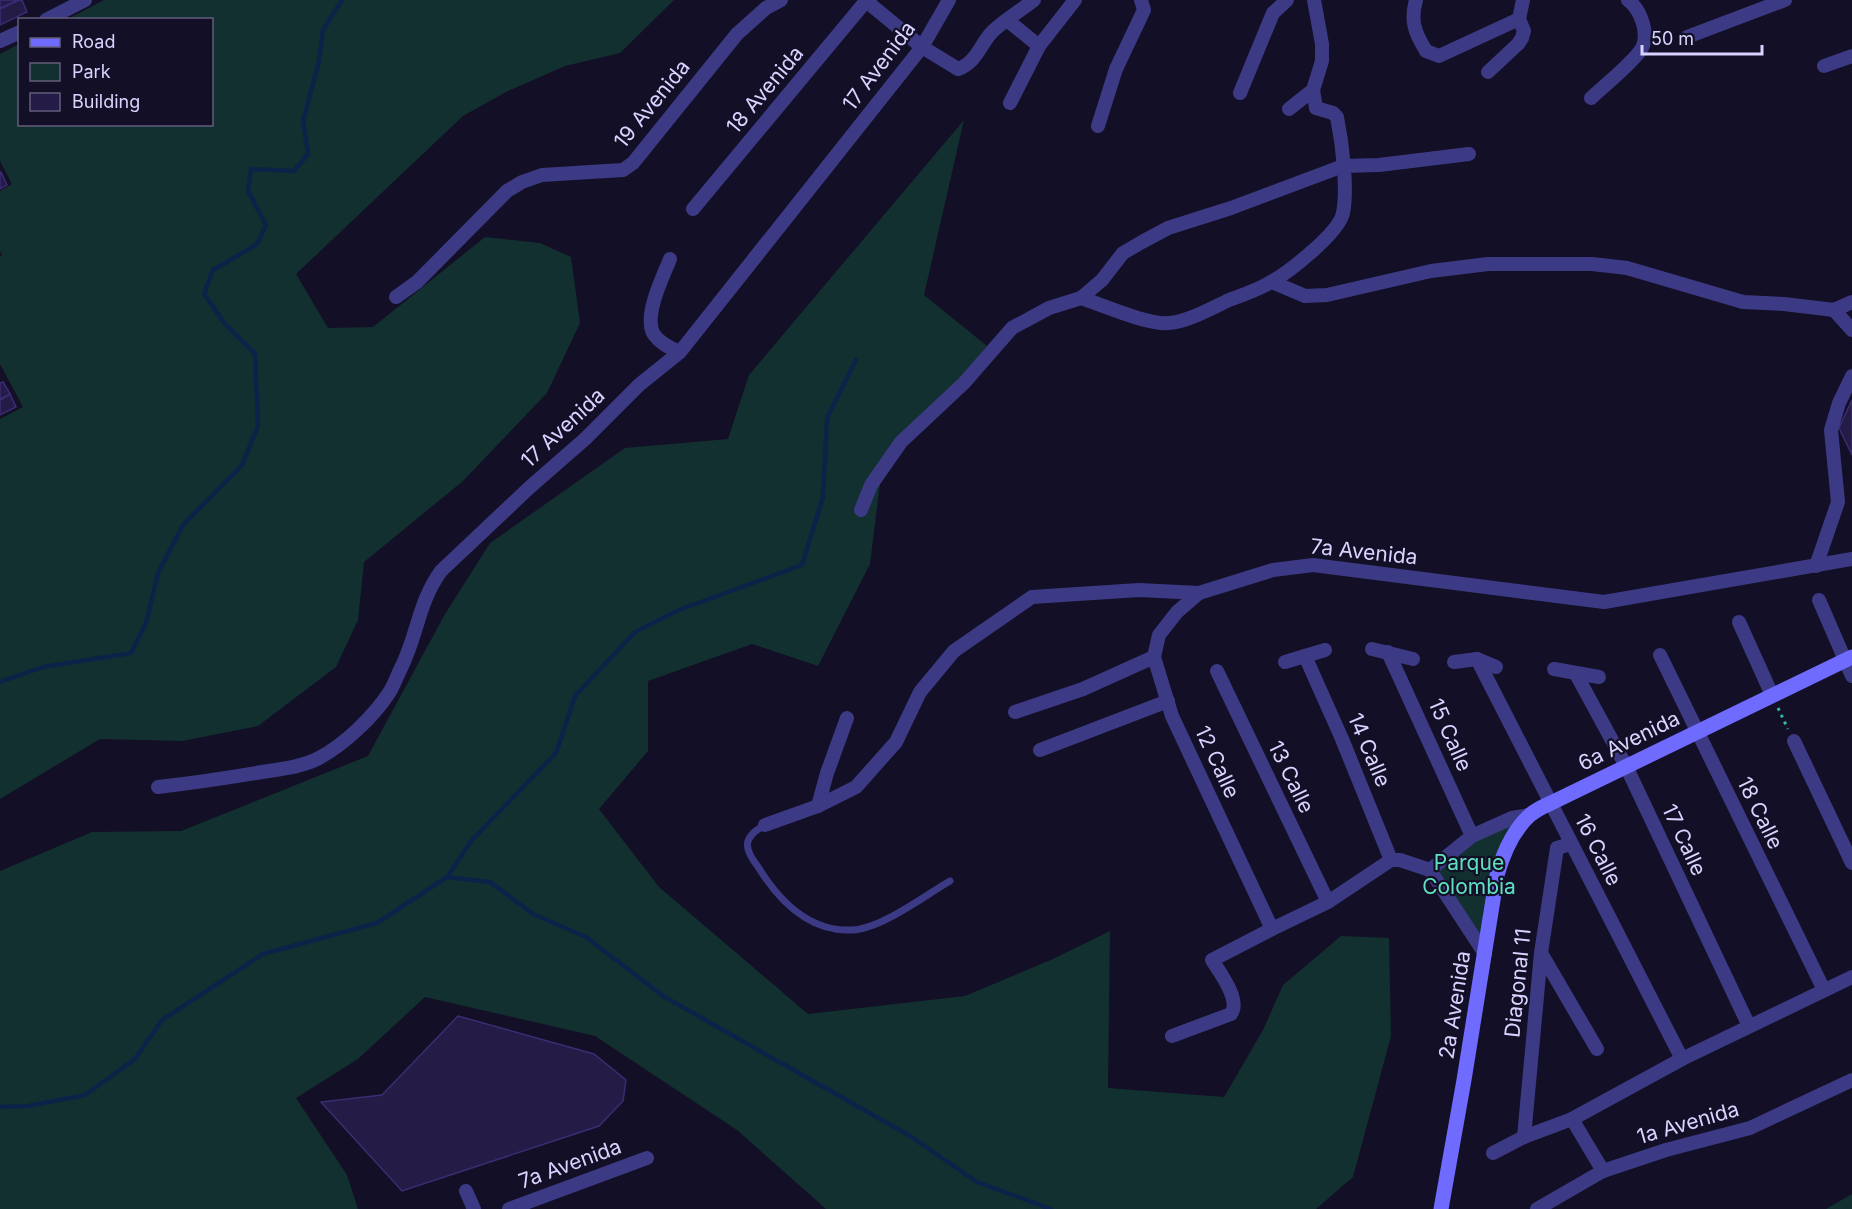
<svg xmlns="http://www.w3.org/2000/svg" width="1852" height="1209" font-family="Inter,sans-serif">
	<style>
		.green { fill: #12302f }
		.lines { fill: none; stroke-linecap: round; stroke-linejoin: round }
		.stream { stroke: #0c2248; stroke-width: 4.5 }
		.building { fill: #241b47; stroke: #3b2d73; stroke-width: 1.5 }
		.path { stroke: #2fb8b0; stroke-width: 3; stroke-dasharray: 3 4.5; stroke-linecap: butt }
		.service { stroke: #3d3a85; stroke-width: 7 }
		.minor { stroke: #3d3a85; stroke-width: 14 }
		.secondary { stroke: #6f6bff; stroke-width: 15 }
		.labels { text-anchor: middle; stroke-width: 4.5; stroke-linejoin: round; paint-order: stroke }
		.street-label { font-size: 21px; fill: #d9d4ff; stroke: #130f26 }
		.park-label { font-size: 21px; fill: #5fe0c0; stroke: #130f26 }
	</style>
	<rect width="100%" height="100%" fill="#130f26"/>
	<g class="green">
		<path d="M104,0H674L620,53L565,66L506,92L463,116L296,274L328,328L373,327L485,237L540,243L571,257L580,323L547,393L463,481L364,562L358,620L336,667L258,726L182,741L100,739L0,799V419L23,407L0,364V256L2,255L0,251V191L12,184L0,161V54L19,44L20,124H212V20L68,19Z"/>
		<path d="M964,120L924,295L987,346L936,408L882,467L870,564L818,666L752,644L648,681V751L599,809L659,887L808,1014L965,996L1053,959L1110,931L1108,1088L1224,1097L1263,1030L1283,985L1341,936L1389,938L1391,1036L1353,1177L1316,1209H826L737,1130L595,1036L425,997L358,1059L296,1098L347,1175L358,1209H0V871L92,832L181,831L368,756L445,614L490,543L625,448L728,439L749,375Z"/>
		<path d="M1525,817L1501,861L1486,950L1430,870L1477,834Z"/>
		<path d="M1852,1194V1209H1826Z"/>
	</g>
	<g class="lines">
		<g class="stream">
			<path d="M0,682L43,667L131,653L146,623L158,573L183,525L242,465L258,426L255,354L225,324L204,294L213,270L257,244L266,225L248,191L251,169L294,171L308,154L303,121L319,61L323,30L342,0"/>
			<path d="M447,877L490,882L533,914L586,937L663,996L910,1136L977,1182L1051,1209"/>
			<path d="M0,1107L28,1106L85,1095L135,1059L162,1020L263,954L377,923L447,877L471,841L556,753L575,696L635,632L679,610L802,565L823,497L827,418L856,360"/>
		</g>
	</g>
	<g class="building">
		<path d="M0,0H18L0,8Z"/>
		<path d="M19,0H22L27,12L0,25V9Z"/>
		<path d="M1,172L7,185L0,189V173Z"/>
		<path d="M3,382L10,394L0,399V383Z"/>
		<path d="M10,394L16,407L0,415V400Z"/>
		<path d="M1852,400V455L1839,428Z"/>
		<path d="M458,1016L594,1054L626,1080L623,1101L599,1126L402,1191L321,1102L382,1095Z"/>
	</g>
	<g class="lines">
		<path class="path" d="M1778,708L1788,729"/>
		<path class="service" d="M765,825C758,829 751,833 748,841C745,851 755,862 760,870C781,903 810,932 852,930C881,929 924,896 950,881"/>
		<g class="minor">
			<path d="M865,0L922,47L958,69C976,63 980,45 992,32C1004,20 1020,11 1034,0"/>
			<path d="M1416,0C1410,21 1415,33 1426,51L1439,56L1519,19"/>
			<path d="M46,20L85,0"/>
			<path d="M1007,20L1039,46"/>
			<path d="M1687,37L1785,0"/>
			<path d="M0,41L20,32"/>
			<path d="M1824,66L1852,56"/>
			<path d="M1488,72L1518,44L1522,38L1524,31L1519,19L1523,0"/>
			<path d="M1240,93L1273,13L1287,0"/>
			<path d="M1591,98C1605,85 1630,65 1640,51C1651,36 1641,10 1628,0"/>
			<path d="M1010,103L1039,46L1075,0"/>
			<path d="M1289,109L1313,90L1322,61V44L1314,0"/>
			<path d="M1098,126L1116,69L1144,10L1141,0"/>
			<path d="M693,209L866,1L870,0"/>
			<path d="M670,259C663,277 644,314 653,333C659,343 670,348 680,352"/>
			<path d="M1272,282L1305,296L1327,295L1431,271L1488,264H1592L1627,268L1743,302L1784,304L1834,310L1852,302"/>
			<path d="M396,297L417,282L507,191L522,182L542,175L623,170L633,163L737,34L766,8L781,0"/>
			<path d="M1081,298C1103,305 1147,325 1169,323C1187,322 1212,308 1229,300C1243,295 1258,290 1271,282C1289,272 1339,233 1343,213C1348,188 1342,142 1337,117L1333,113L1316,108L1313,90"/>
			<path d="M1834,310L1852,330"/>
			<path d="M861,510L871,485L901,442L964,383L1012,328L1049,308L1081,298L1102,280L1123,253L1142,242L1168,228L1231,208L1343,166L1379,165L1469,154"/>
			<path d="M1816,566L1838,502L1831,430L1839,403L1852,376"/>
			<path d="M1819,600L1852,676"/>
			<path d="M1739,622L1772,695"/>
			<path d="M1372,649L1413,659"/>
			<path d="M1388,652L1472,836"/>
			<path d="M1660,655L1824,990"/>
			<path d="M1305,656L1342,739L1391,860"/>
			<path d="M1477,659C1546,792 1613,926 1682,1059"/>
			<path d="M1285,662L1325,650"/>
			<path d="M1454,662L1477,659L1496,667"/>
			<path d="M1554,669L1599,677"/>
			<path d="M1217,671L1328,902"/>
			<path d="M1576,674L1626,766L1749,1026"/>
			<path d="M1015,712L1083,689L1154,657"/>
			<path d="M1794,741L1852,863"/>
			<path d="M1040,750L1168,701"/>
			<path d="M158,787C193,783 227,778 262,772C281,769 302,767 319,758C345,744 373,717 389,693C394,685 397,676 401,668C418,634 418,603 441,571L530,487L585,439L639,385L680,352L922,47L949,0"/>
			<path d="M818,806L827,773L847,718"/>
			<path d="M765,825L818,806L856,787L896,742L920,692L954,651L1032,597L1139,590L1199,593L1273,570L1313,565L1604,602L1852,559"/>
			<path d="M1430,870L1472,836L1512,818L1529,815"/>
			<path d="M1272,929L1328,902L1391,860H1400L1430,870L1485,954"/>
			<path d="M1541,953L1597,1049"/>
			<path d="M1172,1036L1231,1014C1241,1000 1220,973 1212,960L1272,929L1172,716L1154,657L1159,635L1177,612L1199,593"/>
			<path d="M1572,1119L1603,1171"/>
			<path d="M1524,1137L1541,953L1557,848L1570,844"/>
			<path d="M1493,1153L1524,1137L1572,1119L1682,1059L1852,977"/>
			<path d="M466,1191L474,1209"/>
			<path d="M509,1209L647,1158"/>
			<path d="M1537,1209L1603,1171L1666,1150L1750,1128L1852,1080"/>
		</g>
		<path class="secondary" d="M1441,1209L1464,1080L1497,875C1503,854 1513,830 1530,815C1536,810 1544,806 1551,803L1852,657"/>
	</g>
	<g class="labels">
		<g class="street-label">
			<text transform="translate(879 66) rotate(-53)" y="7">17 Avenida</text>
			<text transform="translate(765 90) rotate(-50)" y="7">18 Avenida</text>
			<text transform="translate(652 104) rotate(-51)" y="7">19 Avenida</text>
			<text transform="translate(563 428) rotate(-43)" y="7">17 Avenida</text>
			<text transform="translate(1364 552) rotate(6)" y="7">7a Avenida</text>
			<text transform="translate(1450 735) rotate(66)" y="7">15 Calle</text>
			<text transform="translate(1629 741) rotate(-26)" y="7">6a Avenida</text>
			<text transform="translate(1369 750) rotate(67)" y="7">14 Calle</text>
			<text transform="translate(1217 762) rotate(65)" y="7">12 Calle</text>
			<text transform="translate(1291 777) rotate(64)" y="7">13 Calle</text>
			<text transform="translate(1760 813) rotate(64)" y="7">18 Calle</text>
			<text transform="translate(1684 840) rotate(65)" y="7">17 Calle</text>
			<text transform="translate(1598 850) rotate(63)" y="7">16 Calle</text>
			<text transform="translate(1518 983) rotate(-84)" y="7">Diagonal 11</text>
			<text transform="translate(1455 1005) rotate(-81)" y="7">2a Avenida</text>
			<text transform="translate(1688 1123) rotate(-16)" y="7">1a Avenida</text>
			<text transform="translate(570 1164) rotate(-20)" y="7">7a Avenida</text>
		</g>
		<g class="park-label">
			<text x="1469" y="870">Parque<tspan x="1469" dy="24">Colombia</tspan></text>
		</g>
	</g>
	<rect x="18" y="18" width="195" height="108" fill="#130f26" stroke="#625e7d" stroke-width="1.5"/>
	<rect x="30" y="38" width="30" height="9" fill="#6f6bff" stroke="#625e7d" stroke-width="1.5"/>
	<text x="72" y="48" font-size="18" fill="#d9d4ff">Road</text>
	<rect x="30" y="63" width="30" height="18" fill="#12302f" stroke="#625e7d" stroke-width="1.5"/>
	<text x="72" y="78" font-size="18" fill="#d9d4ff">Park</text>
	<rect x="30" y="93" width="30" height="18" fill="#241b47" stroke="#625e7d" stroke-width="1.5"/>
	<text x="72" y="108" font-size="18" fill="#d9d4ff">Building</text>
	<path d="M1642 45v9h120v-9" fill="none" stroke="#d9d4ff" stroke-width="3"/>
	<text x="1651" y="45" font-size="18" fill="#d9d4ff" stroke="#130f26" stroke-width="4.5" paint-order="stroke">50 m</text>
</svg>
